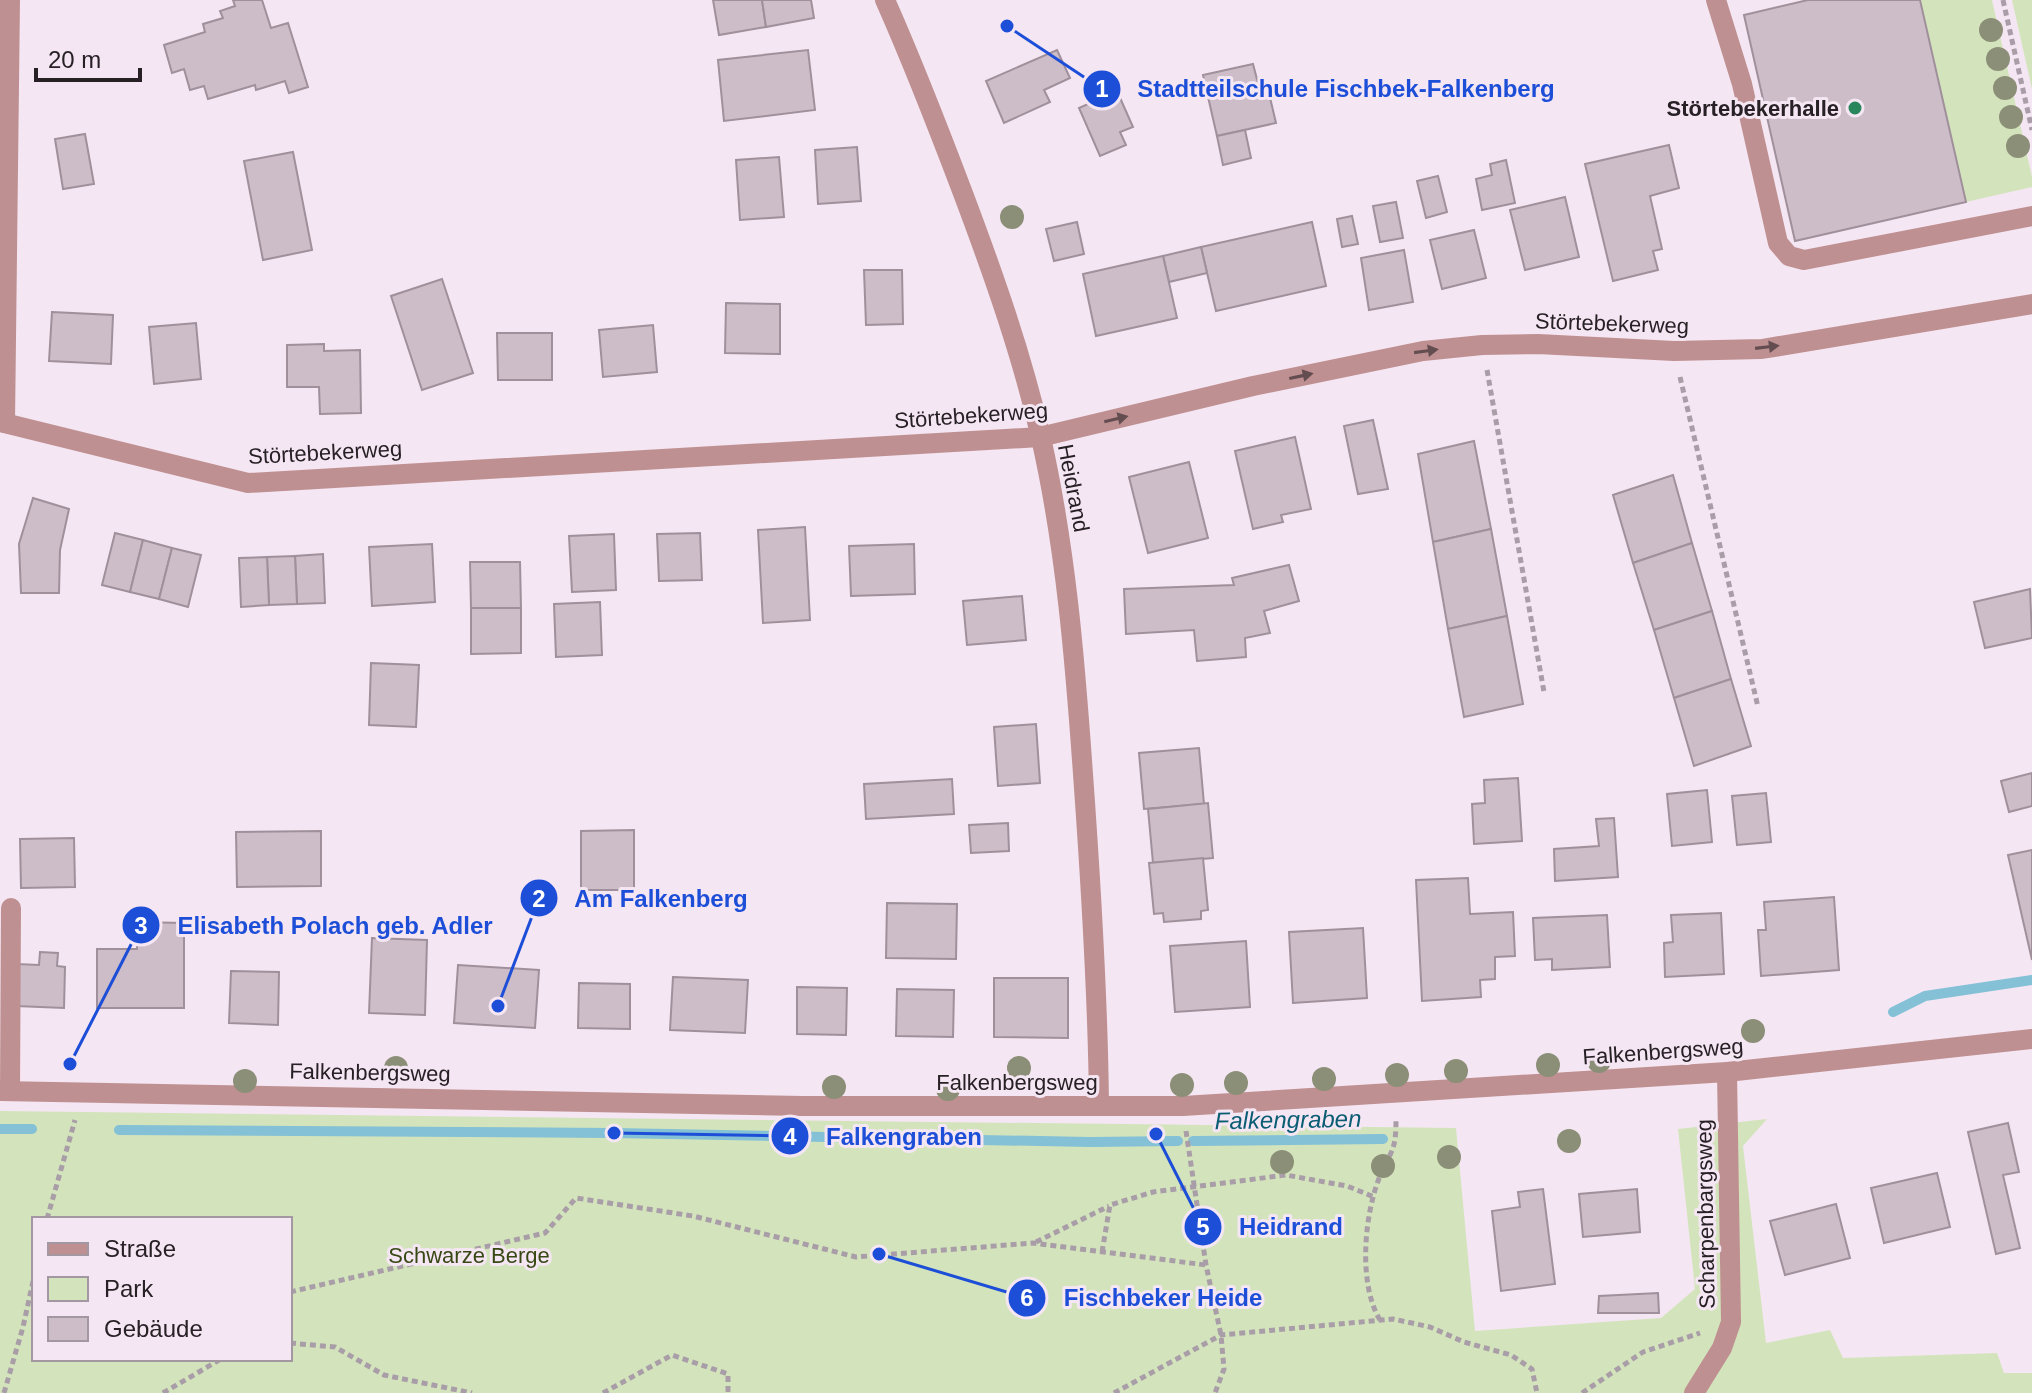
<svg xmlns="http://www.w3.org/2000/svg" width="2032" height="1393" font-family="Helvetica,sans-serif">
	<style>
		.green { fill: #d3e4bc; fill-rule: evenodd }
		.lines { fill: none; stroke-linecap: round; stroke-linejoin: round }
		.stream { stroke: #84c0d6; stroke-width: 10 }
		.building { fill: #cdbdc8; stroke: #9f909b; stroke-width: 2 }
		.path { stroke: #a99ea8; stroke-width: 5; stroke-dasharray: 6 4; stroke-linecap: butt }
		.minor { stroke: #bf9091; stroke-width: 20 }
		.tree { fill: #8c8f78 }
		.oneway { fill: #644d51 }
		.poi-dot { fill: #29855c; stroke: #f5e6f3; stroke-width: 3 }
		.labels { text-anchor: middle; stroke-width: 6; stroke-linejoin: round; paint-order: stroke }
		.poi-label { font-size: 22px; font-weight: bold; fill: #272126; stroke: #f5e6f3; text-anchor: end }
		.street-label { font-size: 22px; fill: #272126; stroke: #f5e6f3 }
		.park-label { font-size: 22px; fill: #374814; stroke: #f5e6f3 }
		.water-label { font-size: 24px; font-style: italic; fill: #0b5d74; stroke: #f5e6f3 }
		.leader { fill: none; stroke: #1d4ed8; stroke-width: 3 }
		.callout-dot { fill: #1d4ed8; stroke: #f5e6f3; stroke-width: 3 }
		.mark-label { font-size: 24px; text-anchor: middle; font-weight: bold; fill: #fff }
		.callout-label { font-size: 24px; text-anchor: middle; font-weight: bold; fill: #1d4ed8; stroke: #f5e6f3; stroke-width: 6; stroke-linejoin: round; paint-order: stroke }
	</style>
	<rect width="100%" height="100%" fill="#f5e6f3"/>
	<g class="green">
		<path d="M1920,0H1992L2032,177V187L1966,202Z"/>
		<path d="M2012,0H2032V89Z"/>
		<path d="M0,1111L1456,1128L1475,1331L1661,1318L1695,1289L1678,1129L1767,1119L1743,1146L1766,1343L1830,1330L1843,1358L1997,1353L2004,1373H2032V1393H0ZM34,1219H290V1359H34Z"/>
	</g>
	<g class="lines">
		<g class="stream">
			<path d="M1893,1012L1925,996L2032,980"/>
			<path d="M0,1129H32"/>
			<path d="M119,1130L614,1133L1090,1142L1178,1141"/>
			<path d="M1193,1141L1383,1139"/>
		</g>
	</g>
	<g class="building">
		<path d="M233,0H262L271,28L288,23L308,87L289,93L285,81L256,90L255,85L208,99L204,86L190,90L184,69L172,73L164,45L205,32L203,24L223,18L220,11L235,6Z"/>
		<path d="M713,0H762L766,27L719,35Z"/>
		<path d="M762,0H811L814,18L766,27Z"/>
		<path d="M1808,0H1920L1966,202L1795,241L1744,15Z"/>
		<path d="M808,50L815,110L724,121L718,60Z"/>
		<path d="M1057,50L1070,78L1044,90L1050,102L1004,123L986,81Z"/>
		<path d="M1253,64L1259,87L1267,85L1276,123L1217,136L1203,75Z"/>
		<path d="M1117,91L1133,127L1120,132L1126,145L1100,156L1079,108Z"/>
		<path d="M1245,130L1251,158L1223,165L1217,136Z"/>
		<path d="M85,134L94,184L63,189L55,139Z"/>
		<path d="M1669,145L1679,188L1650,196L1662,249L1653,251L1658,270L1613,281L1585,164Z"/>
		<path d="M857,147L861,201L818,204L815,150Z"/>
		<path d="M293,152L312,250L263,260L244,161Z"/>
		<path d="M779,157L784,217L740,220L736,160Z"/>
		<path d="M1506,160L1515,203L1482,210L1476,179L1492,175L1490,164Z"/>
		<path d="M1438,176L1447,212L1426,218L1417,181Z"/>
		<path d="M1565,197L1579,257L1525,270L1510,210Z"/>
		<path d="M1396,202L1403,238L1380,242L1373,206Z"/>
		<path d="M1352,216L1358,244L1342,247L1337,219Z"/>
		<path d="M1077,222L1084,254L1054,261L1046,229Z"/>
		<path d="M1312,222L1326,286L1216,311L1201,247Z"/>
		<path d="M1474,230L1486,278L1442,289L1430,240Z"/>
		<path d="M1201,247L1207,273L1169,282L1163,256Z"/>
		<path d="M1404,250L1413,302L1369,310L1361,258Z"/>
		<path d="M1163,256L1177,318L1096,336L1083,274Z"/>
		<path d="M864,270H902L903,324L866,325Z"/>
		<path d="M442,279L473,373L422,390L391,296Z"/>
		<path d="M726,303L780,304V354L725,353Z"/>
		<path d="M52,312L113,315L111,364L49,361Z"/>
		<path d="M196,323L201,379L154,384L149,327Z"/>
		<path d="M653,325L657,372L603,377L599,330Z"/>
		<path d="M497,333H552V380H498Z"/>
		<path d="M324,344V351L360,350L361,413L320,414L319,387H287V345Z"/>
		<path d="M1373,420L1388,489L1358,494L1344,426Z"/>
		<path d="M1295,437L1311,509L1281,515L1283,522L1253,529L1235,451Z"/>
		<path d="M1474,441L1491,529L1433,542L1418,454Z"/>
		<path d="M1189,462L1208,538L1148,553L1129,477Z"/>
		<path d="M1673,475L1692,543L1633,563L1613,495Z"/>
		<path d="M33,498L69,509L60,550L59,593H21L19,544Z"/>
		<path d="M805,527L810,620L763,623L758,530Z"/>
		<path d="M1491,529L1507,616L1448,629L1433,542Z"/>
		<path d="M115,533L143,540L130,592L102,585Z"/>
		<path d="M700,533L702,580L659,581L657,534Z"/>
		<path d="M614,534L616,590L572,592L569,536Z"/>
		<path d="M143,540L172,548L159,599L130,592Z"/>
		<path d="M1692,543L1712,611L1654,630L1633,563Z"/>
		<path d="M432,544L435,602L372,606L369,547Z"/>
		<path d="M914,544L915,594L851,596L849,546Z"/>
		<path d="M172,548L201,555L188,607L159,599Z"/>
		<path d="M323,554L325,603L297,604L295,556Z"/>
		<path d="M295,556L297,604L269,605L267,557Z"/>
		<path d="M267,557L269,605L241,607L239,558Z"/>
		<path d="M470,562H520L521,608H471Z"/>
		<path d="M1289,565L1299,601L1264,611L1270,633L1245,638L1246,657L1197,661L1194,630L1126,634L1124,589L1234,585L1232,578Z"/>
		<path d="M2030,589L2032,638L1985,648L1974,602Z"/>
		<path d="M1022,596L1026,640L967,645L963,601Z"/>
		<path d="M600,602L602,655L556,657L554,604Z"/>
		<path d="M471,608H521V653L471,654Z"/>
		<path d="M1712,611L1731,679L1674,698L1654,630Z"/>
		<path d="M1507,616L1523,704L1464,717L1448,629Z"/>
		<path d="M371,663L419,665L416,727L369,725Z"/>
		<path d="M1731,679L1751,746L1694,766L1674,698Z"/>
		<path d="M1036,724L1040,783L998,786L994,727Z"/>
		<path d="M1199,748L1204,804L1144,809L1139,753Z"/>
		<path d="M2032,773V806L2009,812L2001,781Z"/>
		<path d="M1518,778L1522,841L1474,844L1472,804L1485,803L1484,780Z"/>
		<path d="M952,779L954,814L866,819L864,784Z"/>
		<path d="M1707,790L1712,842L1672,846L1667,794Z"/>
		<path d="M1766,793L1771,842L1737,845L1732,796Z"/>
		<path d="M1208,803L1213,858L1153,863L1148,809Z"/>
		<path d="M1614,818L1618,877L1555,881L1554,849L1599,846L1596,819Z"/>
		<path d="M1008,823L1009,851L971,853L969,825Z"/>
		<path d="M634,830V890H581V831Z"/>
		<path d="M321,831V886L237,887L236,832Z"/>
		<path d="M74,838L75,887L21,888L20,839Z"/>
		<path d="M2032,850V960L2008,855Z"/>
		<path d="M1203,858L1208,910L1201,911V919L1164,922L1163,913L1154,914L1149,863Z"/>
		<path d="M1468,878L1470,914L1513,912L1515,956L1495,957V979L1480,980L1481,997L1422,1001L1416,880Z"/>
		<path d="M1834,897L1839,970L1761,976L1758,930H1766L1764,902Z"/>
		<path d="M887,903L957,904L956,959L886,958Z"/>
		<path d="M1721,913L1724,974L1665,977L1664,943L1673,942L1671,915Z"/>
		<path d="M1607,915L1610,967L1552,970V959L1535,960L1533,918Z"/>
		<path d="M137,922L184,923V1008H97V949H137Z"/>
		<path d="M1363,928L1367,998L1293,1003L1289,932Z"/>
		<path d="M372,938L427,940L425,1015L369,1013Z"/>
		<path d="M1246,941L1250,1007L1175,1012L1170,946Z"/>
		<path d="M40,952L58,953L57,966L65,967L64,1008L16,1006L17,964L39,965Z"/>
		<path d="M458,965L539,970L535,1028L454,1023Z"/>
		<path d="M231,971L279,972L278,1025L229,1023Z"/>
		<path d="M673,977L748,980L745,1033L670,1030Z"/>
		<path d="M994,978H1068V1038L994,1037Z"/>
		<path d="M579,983L630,984V1029L578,1028Z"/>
		<path d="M797,987L847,988L846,1035L797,1034Z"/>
		<path d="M897,989L954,990L953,1037L896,1036Z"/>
		<path d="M2008,1123L2019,1172L2003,1175L2020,1248L1996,1254L1968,1132Z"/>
		<path d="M1937,1173L1950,1227L1884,1243L1871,1188Z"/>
		<path d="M1543,1189L1555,1284L1501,1291L1492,1211L1520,1207L1518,1192Z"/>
		<path d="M1637,1189L1640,1232L1583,1237L1579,1194Z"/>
		<path d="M1836,1204L1850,1258L1785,1275L1770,1221Z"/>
		<path d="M1658,1293L1659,1313H1598L1599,1296Z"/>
	</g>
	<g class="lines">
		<g class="path">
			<path d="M2003,0L2032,130"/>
			<path d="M1487,370L1544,692"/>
			<path d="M1680,377L1758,707"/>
			<path d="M1186,1131L1206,1265L1221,1335L1224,1369L1215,1393"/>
			<path d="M47,1219L75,1120"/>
			<path d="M1036,1242L1109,1206"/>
			<path d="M1102,1252L1110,1205L1153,1192L1286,1175L1347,1186L1374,1197"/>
			<path d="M290,1292L545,1233L576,1198L693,1216L856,1257L1033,1243L1206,1265"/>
			<path d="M1380,1320C1358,1284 1364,1215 1380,1176C1392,1148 1396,1152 1396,1118"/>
			<path d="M290,1343L335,1347L384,1375L472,1393"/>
			<path d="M4,1393L23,1327L34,1277"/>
			<path d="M163,1393L221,1359"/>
			<path d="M603,1393L672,1355L728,1374V1393"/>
			<path d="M1114,1393L1221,1335L1393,1319L1430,1327L1464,1342L1511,1355L1532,1369L1537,1393"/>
			<path d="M1582,1393L1643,1352L1700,1333"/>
		</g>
		<g class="minor">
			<path d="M885,0C914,65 939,130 964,196C994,276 1022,355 1041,438C1066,549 1075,661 1083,774C1091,885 1098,995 1099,1106"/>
			<path d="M1716,0L1742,84L1778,243L1789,256L1804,260L2032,216"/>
			<path d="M0,422L248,483L1040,437L1253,386L1423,351L1482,345L1538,344L1674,351L1762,349L2032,304"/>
			<path d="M5,423L10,0"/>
			<path d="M0,1091L803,1106H1183L1727,1072L2032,1039"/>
			<path d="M10,1091L11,908"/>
			<path d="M1694,1393L1722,1348L1731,1322L1727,1072"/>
		</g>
	</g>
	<g class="tree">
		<circle cx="1991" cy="30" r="12"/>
		<circle cx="1998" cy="59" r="12"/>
		<circle cx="2005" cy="88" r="12"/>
		<circle cx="2011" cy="117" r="12"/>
		<circle cx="2018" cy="146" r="12"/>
		<circle cx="1012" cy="217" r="12"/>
		<circle cx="1753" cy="1031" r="12"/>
		<circle cx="1599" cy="1061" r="12"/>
		<circle cx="1548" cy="1065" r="12"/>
		<circle cx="396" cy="1068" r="12"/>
		<circle cx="1019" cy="1068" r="12"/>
		<circle cx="1456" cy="1071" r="12"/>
		<circle cx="1397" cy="1075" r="12"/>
		<circle cx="1324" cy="1079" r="12"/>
		<circle cx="245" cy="1081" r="12"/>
		<circle cx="1236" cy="1083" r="12"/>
		<circle cx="1182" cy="1085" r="12"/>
		<circle cx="834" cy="1087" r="12"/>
		<circle cx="948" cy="1089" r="12"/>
		<circle cx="1569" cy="1141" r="12"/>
		<circle cx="1449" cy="1157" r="12"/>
		<circle cx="1282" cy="1162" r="12"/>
		<circle cx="1383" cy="1166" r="12"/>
	</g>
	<defs><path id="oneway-solid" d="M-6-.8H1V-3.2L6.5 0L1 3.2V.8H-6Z" transform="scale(2)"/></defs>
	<g class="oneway">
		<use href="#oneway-solid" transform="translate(1767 347) rotate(-7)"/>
		<use href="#oneway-solid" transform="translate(1426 351) rotate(-8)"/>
		<use href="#oneway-solid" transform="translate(1301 376) rotate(-12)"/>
		<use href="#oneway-solid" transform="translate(1116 419) rotate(-13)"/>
	</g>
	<circle class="poi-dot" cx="1855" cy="108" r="8"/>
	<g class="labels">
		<g class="poi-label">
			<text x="1839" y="116">Störtebekerhalle</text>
		</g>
		<g class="street-label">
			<text transform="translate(1612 323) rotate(2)" y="8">Störtebekerweg</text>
			<text transform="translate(971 415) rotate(-4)" y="8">Störtebekerweg</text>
			<text transform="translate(325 452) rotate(-3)" y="8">Störtebekerweg</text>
			<text transform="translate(1074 488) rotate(79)" y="8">Heidrand</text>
			<text transform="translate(1663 1051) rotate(-4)" y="8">Falkenbergsweg</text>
			<text transform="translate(370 1072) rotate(1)" y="8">Falkenbergsweg</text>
			<text x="1017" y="1090">Falkenbergsweg</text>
			<text transform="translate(1705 1214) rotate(-91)" y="8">Scharpenbargsweg</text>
		</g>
		<g class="park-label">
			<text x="469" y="1263">Schwarze Berge</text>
		</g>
		<g class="water-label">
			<text transform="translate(1288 1120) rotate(-1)" y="8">Falkengraben</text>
		</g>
	</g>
	<path class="leader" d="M1007 26L1102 89M498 1006L539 898M70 1064L141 925M614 1133L790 1136M1156 1134L1203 1227M879 1254L1027 1298"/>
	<g class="callout-dot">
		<circle cx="1007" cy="26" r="8"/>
		<circle cx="498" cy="1006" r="8"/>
		<circle cx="70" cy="1064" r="8"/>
		<circle cx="614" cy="1133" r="8"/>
		<circle cx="1156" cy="1134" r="8"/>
		<circle cx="879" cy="1254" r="8"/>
		<circle cx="1102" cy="89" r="20"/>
		<circle cx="539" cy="898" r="20"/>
		<circle cx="141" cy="925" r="20"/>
		<circle cx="790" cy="1136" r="20"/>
		<circle cx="1203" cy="1227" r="20"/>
		<circle cx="1027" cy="1298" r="20"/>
	</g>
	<g class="mark-label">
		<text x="1102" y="97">1</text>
		<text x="539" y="907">2</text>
		<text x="141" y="934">3</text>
		<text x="790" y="1145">4</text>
		<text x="1203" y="1235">5</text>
		<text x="1027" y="1306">6</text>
	</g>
	<g class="callout-label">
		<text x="1346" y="97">Stadtteilschule Fischbek-Falkenberg</text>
		<text x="661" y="907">Am Falkenberg</text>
		<text x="335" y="934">Elisabeth Polach geb. Adler</text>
		<text x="904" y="1145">Falkengraben</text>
		<text x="1291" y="1235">Heidrand</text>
		<text x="1163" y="1306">Fischbeker Heide</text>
	</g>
	<rect x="32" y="1217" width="260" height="144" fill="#f5e6f3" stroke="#a397a1" stroke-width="2"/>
	<rect x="48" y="1243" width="40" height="12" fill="#bf9091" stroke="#a397a1" stroke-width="2"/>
	<text x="104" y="1257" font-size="24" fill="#272126">Straße</text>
	<rect x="48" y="1277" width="40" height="24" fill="#d3e4bc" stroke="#a397a1" stroke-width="2"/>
	<text x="104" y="1297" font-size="24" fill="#272126">Park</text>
	<rect x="48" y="1317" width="40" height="24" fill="#cdbdc8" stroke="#a397a1" stroke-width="2"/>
	<text x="104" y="1337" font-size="24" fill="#272126">Gebäude</text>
	<path d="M36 68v12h104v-12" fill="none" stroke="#272126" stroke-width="4"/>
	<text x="48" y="68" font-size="24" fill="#272126" stroke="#f5e6f3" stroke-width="6" paint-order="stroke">20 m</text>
</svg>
